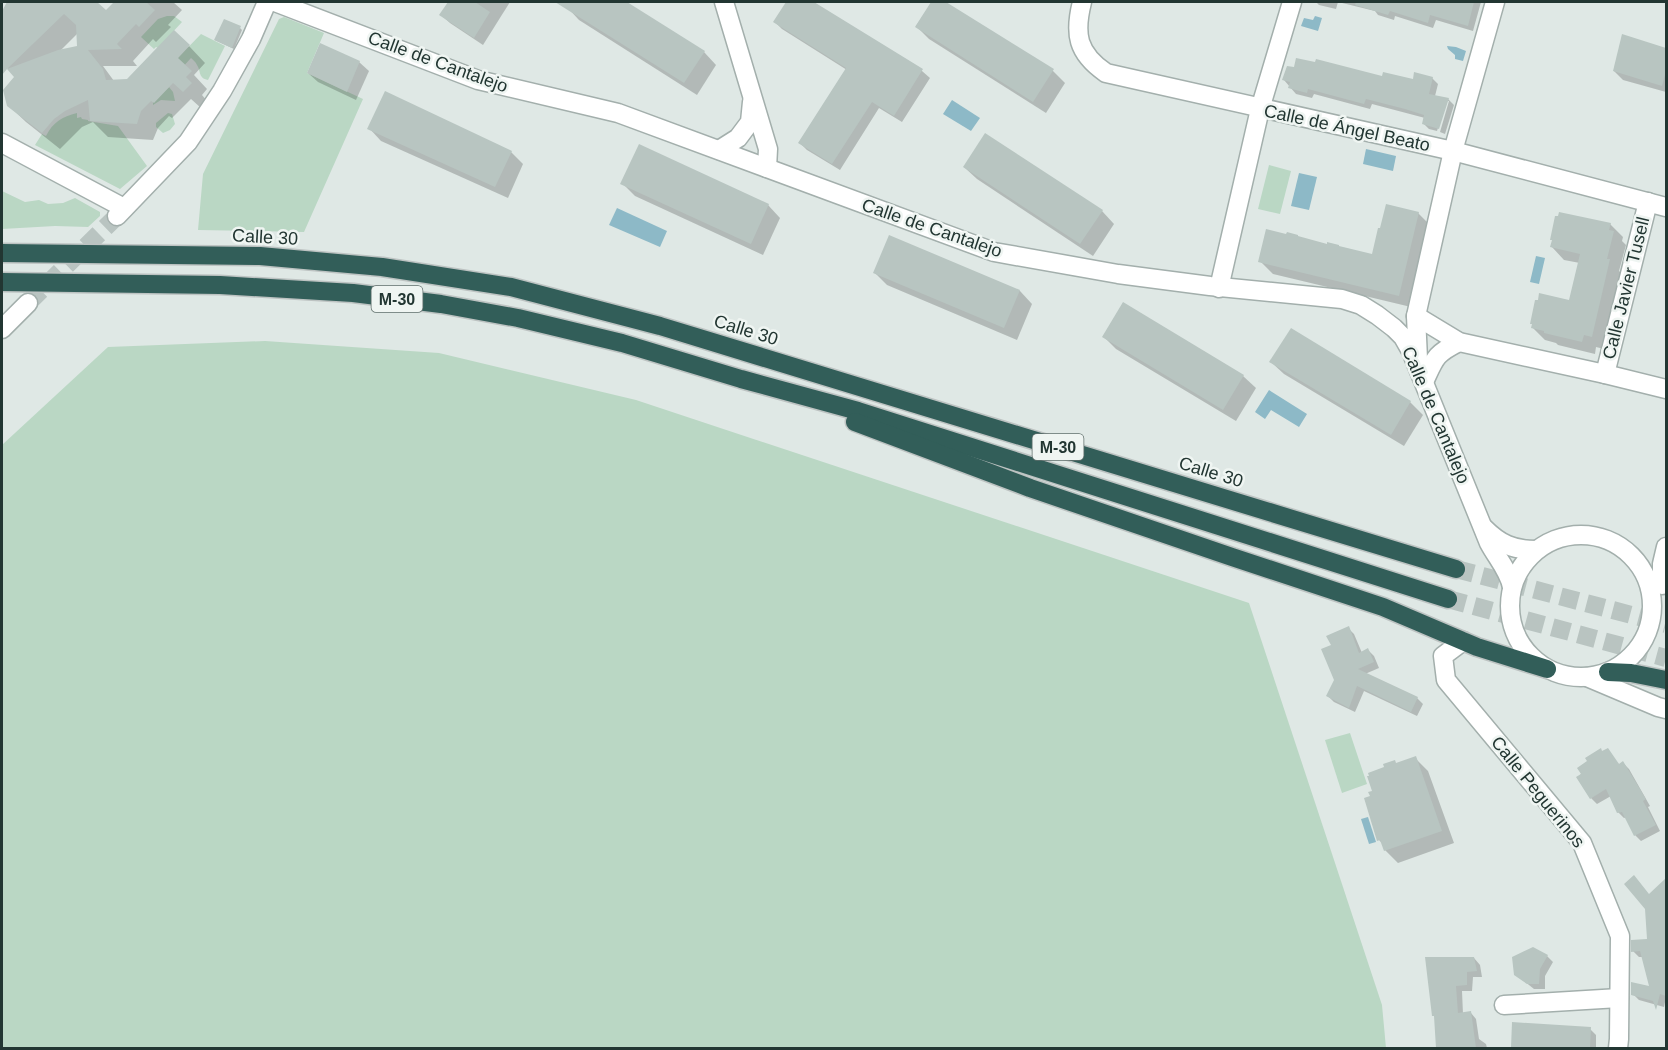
<svg xmlns="http://www.w3.org/2000/svg" width="1668" height="1050" font-family="Arial,sans-serif">
	<style>
		.green { fill: #bad7c4 }
		.water { fill: #8db9c7 }
		.shadow { fill: #0003; fill-rule: evenodd }
		.building { fill: #b8c5c1; fill-rule: evenodd }
		.lines { fill: none; stroke-linecap: round; stroke-linejoin: round }
		.minor-tunnel { stroke: #b9c4c1; stroke-width: 18; stroke-dasharray: 18 9; stroke-linecap: butt }
		.highway-tunnel { stroke: #b9c4c1; stroke-width: 18; stroke-dasharray: 18 9; stroke-linecap: butt }
		.minor-casing { stroke: #a3afac; stroke-width: 21 }
		.highway-casing { stroke: #bdc3c2; stroke-width: 21 }
		.minor { stroke: #fff; stroke-width: 18 }
		.highway { stroke: #325e59; stroke-width: 18 }
		.labels { text-anchor: middle; stroke-width: 5; stroke-linejoin: round; paint-order: stroke }
		.shield { fill: #eff5f2; stroke: #606f6c; stroke-width: 1.5 }
		.shield-label { font-size: 16px; font-weight: bold; fill: #223632 }
		.street-label { font-size: 18px; fill: #223632; stroke: #eff5f2 }
	</style>
	<rect width="100%" height="100%" fill="#dfe8e5"/>
	<g class="green">
		<path d="M167,16H174L182,22L158,48L156,47L154,49L141,37L158,19Z"/>
		<path d="M284,17L324,33L307,73L363,99L304,232L198,230L203,174L279,19Z"/>
		<path d="M201,34L225,46L208,80C198,78 201,71 197,65C196,62 193,60 191,58L181,69L174,62Z"/>
		<path d="M169,87L173,92L175,101L161,100L153,105V102Z"/>
		<path d="M77,113V118L81,117L82,119L88,120V121L118,126L147,166L120,189L35,145L42,134L46,136C53,122 62,117 77,113Z"/>
		<path d="M168,113L172,114L175,124L170,130L163,133L156,127V123Z"/>
		<path d="M1269,165L1291,171L1280,214L1258,209Z"/>
		<path d="M2,191L25,202L39,200L48,204L63,203L75,198L100,212V216L88,227L55,226L2,229Z"/>
		<path d="M265,341L439,353L636,400L1249,603L1382,1005L1386,1048H2V445L108,347Z"/>
		<path d="M1350,733L1367,784L1342,793L1325,740Z"/>
	</g>
	<g class="water">
		<path d="M1315,16L1322,18L1318,31L1301,26L1304,18L1313,20Z"/>
		<path d="M1447,46L1456,47L1466,51L1463,61L1455,59V55L1448,49Z"/>
		<path d="M952,100L980,118L971,131L943,114Z"/>
		<path d="M1366,149L1396,156L1393,171L1363,164Z"/>
		<path d="M1299,173L1317,177L1309,210L1291,206Z"/>
		<path d="M617,208L667,231L660,247L609,225Z"/>
		<path d="M1536,256L1545,258L1539,284L1530,282Z"/>
		<path d="M1269,390L1307,414L1299,427L1271,410L1265,419L1255,412Z"/>
		<path d="M1368,817L1376,842L1369,844L1361,819Z"/>
	</g>
	<g class="shadow">
		<path d="M9,2H95L106,12L116,2H173L182,10L168,25L171,27L156,42L153,39L133,61L137,66H103L114,81H127L189,46L205,63L194,75L207,89L202,95L207,101L201,108L191,99L172,118L169,116L158,128L153,140L108,137L93,122L82,127L60,149L26,122L8,105L16,77L2,63V13ZM78,33V48L59,52Z"/>
		<path d="M450,2H510L483,45L450,23L441,15Z"/>
		<path d="M570,2H624L704,52L716,65L697,95L579,20L567,7Z"/>
		<path d="M788,2H811L922,71L930,78L902,122L879,108L840,170L807,150L800,143L847,70L782,29L775,22Z"/>
		<path d="M932,2H943L1053,71L1065,83L1046,113L929,39L916,26Z"/>
		<path d="M1316,2H1481L1473,31L1436,20L1433,28L1395,16L1394,20L1378,15L1375,11L1338,2L1336,9L1319,5Z"/>
		<path d="M240,28L242,30L234,49L215,40Z"/>
		<path d="M1623,36L1666,49V92L1623,80L1614,71Z"/>
		<path d="M359,62L369,71L356,100L318,82L308,73Z"/>
		<path d="M1383,78L1414,81L1432,78L1438,84L1435,96L1448,99L1454,105L1445,134L1440,132L1449,101H1446L1437,131L1429,129L1423,123L1425,118L1372,104L1370,109L1314,94L1312,98L1296,94L1284,80Z"/>
		<path d="M369,128L511,152L523,164L508,198L381,141Z"/>
		<path d="M964,167L1102,211L1114,224L1093,256L977,179Z"/>
		<path d="M622,183L768,205L780,218L763,255L635,196Z"/>
		<path d="M1418,213L1431,226L1411,307L1273,274L1260,261L1300,238L1374,256Z"/>
		<path d="M1610,224L1623,237L1622,241L1626,245L1619,271L1621,273L1604,349L1596,347L1595,354L1558,345L1556,343L1545,340L1533,328L1570,302L1580,263L1564,260L1552,247Z"/>
		<path d="M890,237L1020,291L1032,304L1017,340L887,285L875,273Z"/>
		<path d="M1292,330L1410,402L1423,415L1404,446L1284,374L1271,362Z"/>
		<path d="M1104,337L1243,376L1256,388L1236,421L1116,349Z"/>
		<path d="M1348,628L1354,634L1362,653L1368,650L1374,656L1379,668L1365,674L1417,698L1423,704L1417,716L1364,691L1355,712L1334,702L1328,696L1336,681L1333,646Z"/>
		<path d="M1603,752L1620,765L1623,763L1629,769L1650,806L1648,807L1660,831L1641,841L1635,835L1627,817L1624,818L1618,812L1611,796L1597,804L1591,798L1578,777Z"/>
		<path d="M1415,758L1428,771L1454,843L1398,863L1385,850L1384,845L1379,840L1372,797L1374,792L1397,764Z"/>
		<path d="M1666,880V971L1657,972L1666,975V1002H1665L1664,1007L1639,1000L1633,994L1651,988L1643,957H1639L1633,951L1648,940L1649,896Z"/>
		<path d="M1547,956L1553,962L1545,976V989H1534L1515,974Z"/>
		<path d="M1474,958L1480,965L1482,977H1473L1472,991H1462L1463,1014L1471,1013L1476,1019L1479,1039L1486,1044L1487,1048H1437L1436,1018L1433,1015Z"/>
		<path d="M1514,1023L1590,1029L1596,1035V1048H1513Z"/>
	</g>
	<g class="building">
		<path d="M7,2H97L106,10L114,2H146L155,10L139,27L136,24L117,44L122,49L88,50L103,69L106,80L127,79L174,30L190,45L178,58L192,71L186,77L192,83L183,92L173,83L154,103L151,101L141,111L137,124L90,121L88,100L65,111L54,119L42,133L7,106L3,90L14,77L7,69L2,75V11ZM64,14L76,25L77,46L58,50L7,69Z"/>
		<path d="M448,2H475L490,12L474,38L439,15Z"/>
		<path d="M555,2H627L705,51L684,83Z"/>
		<path d="M786,2H814L923,69L894,116L872,102L832,164L798,143L846,68L773,22Z"/>
		<path d="M931,2H946L1054,69L1033,102L915,27Z"/>
		<path d="M1356,2H1474L1468,26L1430,15L1428,23L1390,11L1388,15L1355,5Z"/>
		<path d="M224,19L241,26L232,48L214,40Z"/>
		<path d="M1622,34L1666,48V71L1662,86L1613,71Z"/>
		<path d="M320,43L360,61L347,92L307,73Z"/>
		<path d="M1296,58L1315,62L1316,59L1382,76L1383,72L1413,79L1414,72L1433,77L1429,94L1449,98L1439,129L1422,124L1424,115L1405,109L1366,99L1364,104L1308,89L1307,93L1288,88L1290,82L1282,80L1287,66L1294,67Z"/>
		<path d="M385,91L512,151L495,187L367,129Z"/>
		<path d="M985,133L1103,210L1080,244L963,167Z"/>
		<path d="M639,144L769,204L751,244L620,184Z"/>
		<path d="M1386,204L1419,212L1399,296L1258,262L1266,229L1286,234L1287,232L1298,235V236L1327,244V242L1339,245V246L1372,254L1378,228H1380Z"/>
		<path d="M1559,212L1611,223L1609,230L1614,231L1607,259H1610L1592,337L1584,335L1582,342L1544,333V331L1531,328L1532,324H1530L1535,300H1538L1539,293L1569,300L1580,254L1550,247L1552,240H1550L1555,216H1558Z"/>
		<path d="M889,235L1020,290L1004,328L873,273Z"/>
		<path d="M1123,302L1244,375L1223,410L1102,337Z"/>
		<path d="M1291,328L1411,401L1391,435L1269,362Z"/>
		<path d="M1349,626L1359,653L1368,648L1374,662L1358,669L1418,697L1411,712L1357,686L1349,708L1326,696L1334,680L1321,649L1331,645L1326,636Z"/>
		<path d="M1601,748L1602,751L1608,748L1619,764L1623,761L1646,799L1643,801L1656,825L1634,836L1622,812L1617,813L1606,789L1590,799L1576,777L1581,774L1577,768L1587,761L1585,758Z"/>
		<path d="M1416,756L1442,831L1384,851L1380,840L1377,841L1364,798L1370,796L1368,792L1372,791L1367,776H1369L1368,773L1384,767L1383,764L1395,760L1396,763Z"/>
		<path d="M1634,875L1649,894L1666,878V996L1660,994L1656,1010L1653,1001L1631,995V982L1649,986L1640,951L1631,952V940L1647,939L1645,909L1624,884Z"/>
		<path d="M1533,947L1548,955L1540,969L1539,984H1527L1514,975L1512,957Z"/>
		<path d="M1425,957H1474L1477,971L1467,972V985L1456,986L1458,1013L1471,1011L1476,1048H1436L1434,1016H1432Z"/>
		<path d="M1512,1022L1591,1027L1590,1048H1511Z"/>
	</g>
	<g class="lines">
		<path class="minor-tunnel" d="M28,303L117,216"/>
		<g class="highway-tunnel">
			<path d="M1456,569L1666,624"/>
			<path d="M1448,599L1666,658"/>
		</g>
		<defs>
			<g id="minor">
				<path d="M275,2L478,80L618,113L994,252L1118,274L1210,286L1342,299L1361,305L1377,315L1394,328L1403,337L1411,351L1489,543C1497,558 1509,571 1512,587"/>
				<path d="M724,2L768,149L767,168"/>
				<path d="M1082,2C1074,34 1077,53 1106,73L1453,151L1666,207"/>
				<path d="M2,143L124,208"/>
				<path d="M719,150L738,138L750,122L752,102"/>
				<path d="M117,216L188,142L222,91L251,39L267,2"/>
				<path d="M1219,288L1260,109L1292,2"/>
				<path d="M1416,316L1459,342L1605,374L1666,389"/>
				<path d="M2,329L28,303"/>
				<path d="M1418,359L1416,316L1453,151L1495,2"/>
				<path d="M1605,374L1648,202"/>
				<path d="M1424,382C1435,358 1435,354 1459,342"/>
				<path d="M1484,528C1500,544 1513,550 1536,550"/>
				<circle cx="1581" cy="606" r="71"/>
				<path d="M1662,585V564L1666,547"/>
				<path d="M1463,641L1443,656L1446,680L1582,843L1620,936L1619,1039L1618,1048"/>
				<path d="M1587,677L1658,707L1666,709"/>
				<path d="M1504,1005L1619,998"/>
			</g>
			<g id="highway">
				<path d="M2,253L260,256L382,267L511,287L660,326L1456,569"/>
				<path d="M2,282L220,285L353,293L441,304L518,318L622,343L741,379L858,411L1448,599"/>
				<path d="M855,422L1030,488L1232,557L1383,607L1477,647L1547,669"/>
				<path d="M1608,672L1631,673L1666,680"/>
			</g>
		</defs>
		<use href="#minor" class="minor-casing"/>
		<use href="#highway" class="highway-casing"/>
		<use href="#minor" class="minor"/>
		<use href="#highway" class="highway"/>
	</g>
	<g class="labels">
		<g class="shield">
			<rect x="371.5" y="286" width="51" height="26" rx="4.5"/>
			<rect x="1032.5" y="434" width="51" height="26" rx="4.5"/>
		</g>
		<g class="shield-label">
			<text x="397" y="305">M-30</text>
			<text x="1058" y="453">M-30</text>
		</g>
		<g class="street-label">
			<text transform="translate(438 62) rotate(20)" y="6">Calle de Cantalejo</text>
			<text transform="translate(1347 128) rotate(12)" y="6">Calle de Ángel Beato</text>
			<text transform="translate(932 228) rotate(19)" y="6">Calle de Cantalejo</text>
			<text transform="translate(265 237) rotate(3)" y="6">Calle 30</text>
			<text transform="translate(1626 288) rotate(-76)" y="6">Calle Javier Tusell</text>
			<text transform="translate(746 330) rotate(17)" y="6">Calle 30</text>
			<text transform="translate(1436 415) rotate(67)" y="6">Calle de Cantalejo</text>
			<text transform="translate(1211 472) rotate(17)" y="6">Calle 30</text>
			<text transform="translate(1538 792) rotate(51)" y="6">Calle Peguerinos</text>
		</g>
	</g>
	<rect width="1668" height="1050" fill="none" stroke="#223632" stroke-width="6"/>
</svg>
